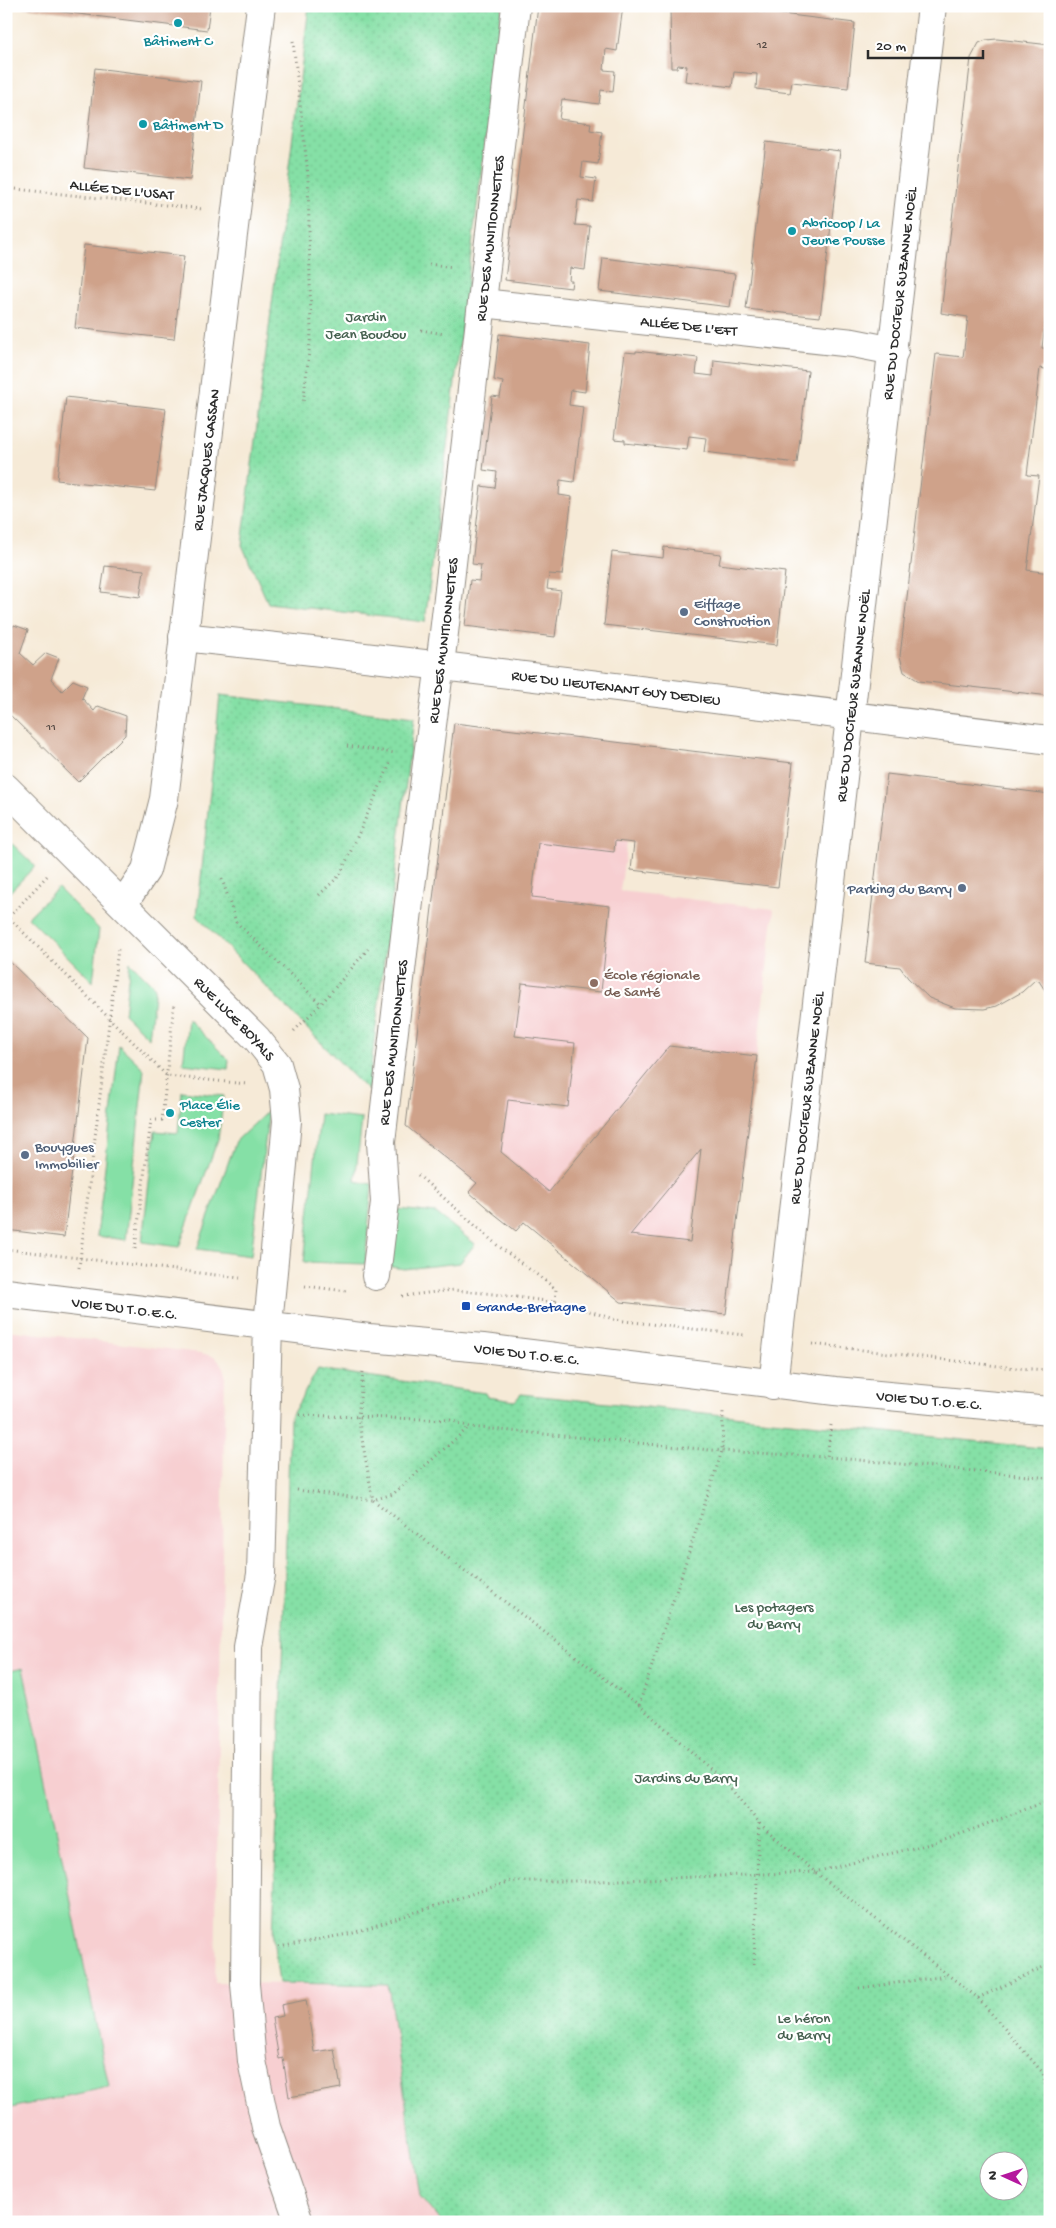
<svg xmlns="http://www.w3.org/2000/svg" width="1056" height="2228" font-family="'Gochi Hand',sans-serif">
	<style>
		.built { fill: #f7cfd1 }
		.green { fill: #85e0a6; stroke: #588668 }
		.park { fill: url(#park-dots); stroke: #588668; fill-rule: evenodd }
		.building { fill: #cfa28a; fill-rule: evenodd }
		.lines { fill: none; stroke-linecap: round; stroke-linejoin: round }
		.minor-casing { stroke: #908a81; stroke-width: 30 }
		.path { stroke: #908a81; stroke-width: 3; stroke-dasharray: 1 4; stroke-linecap: butt }
		.minor { stroke: #fff; stroke-width: 28 }
		.culture-dot { fill: #0f9aa8; stroke: #fff; stroke-width: 2 }
		.service-dot { fill: #5c6f8a; stroke: #fff; stroke-width: 2 }
		.education-dot { fill: #8d6e63; stroke: #fff; stroke-width: 2 }
		.transit-dot { fill: #1a4fb4; stroke: #fff; stroke-width: 2 }
		.labels { text-anchor: middle; stroke-width: 4.5; stroke-linejoin: round; paint-order: stroke }
		.number-label { font-size: 12px; fill: #544943 }
		.culture-label { font-size: 15px; fill: #0d838f; stroke: #fff; text-anchor: start }
		.street-label { font-size: 15px; fill: #2b2b2b; stroke: #fff }
		.park-label { font-size: 15px; fill: #466150; stroke: #fff }
		.service-label { font-size: 15px; fill: #4e5e75; stroke: #fff; text-anchor: start }
		.education-label { font-size: 15px; fill: #785e54; stroke: #fff; text-anchor: start }
		.transit-label { font-size: 15px; fill: #164399; stroke: #fff; text-anchor: start }
	</style>
	<defs>
		<pattern id="park-dots" width="8" height="8" patternUnits="userSpaceOnUse" patternTransform="scale(1.25)"><rect width="8" height="8" fill="#85e0a6"/><path d="M2 2h.1M6 6h.1" fill="none" stroke="#73c08f" stroke-width="1.8" stroke-linecap="round"/></pattern>
	</defs>
	<rect width="100%" height="100%" fill="#fff"/>
	<filter id="ink" filterUnits="userSpaceOnUse"><feTurbulence type="fractalNoise" baseFrequency=".02" numOctaves="2"/><feDisplacementMap in="SourceGraphic" scale="10" xChannelSelector="R" yChannelSelector="G"/><feConvolveMatrix kernelMatrix="1 2 1 2 8 2 1 2 1" color-interpolation-filters="sRGB"/></filter>
	<filter id="wash" filterUnits="userSpaceOnUse"><feTurbulence type="fractalNoise" baseFrequency=".0096" numOctaves="4" result="noise"/><feDisplacementMap in="SourceGraphic" scale="20" xChannelSelector="R" yChannelSelector="G"/><feGaussianBlur stdDeviation="1.12" result="paint"/><feColorMatrix in="noise" values="0 0 0 0 0 0 0 0 0 0 0 0 0 0 0 0 0 1.4 0 .05"/><feComposite in="paint" operator="in"/></filter>
	<g filter="url(#wash)">
		<rect width="100%" height="100%" fill="#f6ead7"/>
		<g class="built">
			<path d="M454,723L627,743L615,841L627,842L620,891L774,909L726,1314L621,1302L524,1222L516,1231L492,1212L469,1192L476,1183L406,1126Z"/>
			<path d="M6,1330L201,1353L215,1357L222,1364L225,1374L215,1983L388,1985L420,2197L441,2222H6Z"/>
		</g>
		<g class="green">
			<path d="M6,838L35,866L7,895H6Z"/>
			<path d="M58,888L99,929L93,982L28,917Z"/>
			<path d="M130,962L155,987L149,1038L124,1014Z"/>
			<path d="M188,1019L229,1060L228,1069L183,1064Z"/>
			<path d="M119,1045L144,1069L126,1240L97,1236Z"/>
			<path d="M182,1091L224,1096L218,1139L179,1247L142,1242L155,1131L178,1133Z"/>
			<path d="M269,1110L251,1256L197,1249L236,1141Z"/>
			<path d="M320,1114L362,1119L355,1181L372,1184L365,1264L304,1262Z"/>
			<path d="M398,1209L436,1213L475,1244L460,1263L404,1269L391,1267Z"/>
			<path d="M23,1668L109,2087L6,2109V1672Z"/>
		</g>
		<g class="park">
			<path d="M309,6H502L425,622L268,603L242,545Z"/>
			<path d="M220,695L414,718L368,1091L197,916Z"/>
			<path d="M318,1369L485,1393L487,1397L515,1401L521,1394L1050,1449V2222H441L420,2197L388,1985L279,1983L273,1938L290,1418ZM988,2160H1018V2190H988Z"/>
		</g>
		<g id="blocks">
			<g class="building">
				<path d="M14,6H210L207,30Z"/>
				<path d="M538,6H623L617,51L606,49L604,70L615,71L613,92L601,90L599,104L562,99L559,119L591,123L590,130L602,132L598,164L583,162L581,177L596,179L593,202L578,200L575,225L590,226L585,270L570,268L569,281H572L571,288L505,280Z"/>
				<path d="M670,6H717L855,23L848,88L792,82L790,93L756,89L757,74L734,72L732,87L685,81L687,66L678,65L677,68H671Z"/>
				<path d="M997,39L1050,45V284L1042,348L1050,349V370L1040,368L1027,475L1039,476L1027,570L1050,573V696L919,681L904,672L900,656L936,354L963,357L968,317L941,313L971,58L979,43L986,40Z"/>
				<path d="M95,68L201,81L190,180L84,168Z"/>
				<path d="M766,142L840,151L820,317L746,309Z"/>
				<path d="M84,245L184,256L174,339L75,328Z"/>
				<path d="M603,258L735,274L730,307L599,291Z"/>
				<path d="M499,334L590,345L585,392L571,390L569,405L583,407L574,482L560,480L559,495L572,497L562,575L549,574L547,589L561,591L555,637L465,626L470,580L479,581L481,565L472,564L481,486L495,488L497,472L483,470L492,396L500,397L503,382L494,380Z"/>
				<path d="M636,351L698,358L696,374L713,376L714,360L808,371L797,463L704,452L706,438L689,436L687,450L625,443V440L614,439L625,352L636,353Z"/>
				<path d="M66,397L166,409L155,491L57,480Z"/>
				<path d="M664,547L721,554L719,564L785,572L777,645L604,625L612,552L663,558Z"/>
				<path d="M105,566L144,570L140,597L101,592Z"/>
				<path d="M6,623L12,628L14,625L28,630L20,653L33,665L46,653L59,658L51,679L62,691L73,680L87,686L82,698L94,711L98,706L126,716L125,735L78,782L6,711Z"/>
				<path d="M454,723L793,763L778,887L631,870L634,843L615,841L614,852L538,843L532,897L610,906L601,992L522,983L515,1036L575,1043L568,1107L508,1100L501,1152L549,1192L669,1046L757,1056L726,1314L621,1302L524,1222L516,1231L492,1212L469,1192L477,1183L406,1126ZM701,1149L690,1242L630,1235Z"/>
				<path d="M887,774L1050,794V998L1039,981L1035,980L1022,992L997,1006L984,1009L955,1008L929,998L908,978L900,967L865,963Z"/>
				<path d="M6,958L88,1038L64,1237L6,1230Z"/>
				<path d="M306,2000L314,2052L334,2049L341,2088L289,2097L283,2058L279,2059L272,2018L283,2016L281,2005Z"/>
			</g>
		</g>
	</g>
	<g filter="url(#ink)">
		<use href="#blocks" fill-opacity="0" stroke="#908a81" stroke-width="1"/>
		<g class="lines">
			<defs>
				<g id="minor">
					<path id="s1" d="M482,303L853,343L894,351"/>
					<path id="s2" d="M183,637C472,667 761,706 1050,740"/>
					<path id="s3" d="M6,788L257,1039L277,1064L284,1089L287,1121L268,1325L261,1574L248,1647L245,1984L252,2061L266,2127L299,2222"/>
					<path id="s4" d="M123,904L146,870L164,799L261,6"/>
					<path id="s5" d="M376,1276L385,1202L381,1142L409,902L444,633L516,6"/>
					<path id="s6" d="M6,1293L369,1338L483,1348L835,1391L1050,1411"/>
					<path id="s7" d="M773,1385L932,6"/>
				</g>
			</defs>
			<use href="#minor" class="minor-casing"/>
			<g class="path">
				<path d="M293,41L308,175L311,334L303,404"/>
				<path d="M6,188L203,209"/>
				<path d="M429,264L453,267"/>
				<path d="M421,330L444,334"/>
				<path d="M347,746L395,753"/>
				<path d="M222,879L236,922L321,1004"/>
				<path d="M319,895L340,875L391,762"/>
				<path d="M6,915L167,1076L247,1084"/>
				<path d="M9,917L47,876"/>
				<path d="M294,1031L321,1004L368,949"/>
				<path d="M418,1175L497,1245L556,1289L555,1302"/>
				<path d="M6,1249L240,1278"/>
				<path d="M135,1249L151,1120H162L174,1004"/>
				<path d="M79,1268L118,949"/>
				<path d="M305,1286L346,1291"/>
				<path d="M402,1296L453,1290L493,1294L569,1304L616,1320L744,1335"/>
				<path d="M812,1344L1015,1368L1050,1370"/>
				<path d="M363,1372L358,1417L373,1500L639,1705L727,1784L759,1823L815,1872L978,1998L1043,2073L1050,2107"/>
				<path d="M300,1415L450,1420L470,1427L722,1451L827,1457"/>
				<path d="M831,1425L827,1457L1050,1478"/>
				<path d="M297,1490L373,1500L393,1494L469,1427"/>
				<path d="M639,1705L722,1451L723,1412"/>
				<path d="M279,1947L353,1933L511,1881H597L815,1872L942,1841L1050,1800"/>
				<path d="M754,1964L759,1823"/>
				<path d="M859,1988L947,1976"/>
				<path d="M978,1998L1050,1964"/>
			</g>
			<use href="#minor" class="minor"/>
		</g>
	</g>
	<g class="culture-dot">
		<circle cx="178" cy="23" r="5"/>
		<circle cx="143" cy="124" r="5"/>
		<circle cx="792" cy="231" r="5"/>
		<circle cx="170" cy="1113" r="5"/>
	</g>
	<g class="service-dot">
		<circle cx="684" cy="612" r="5"/>
		<circle cx="962" cy="888" r="5"/>
		<circle cx="25" cy="1155" r="5"/>
	</g>
	<circle class="education-dot" cx="594" cy="983" r="5"/>
	<rect class="transit-dot" x="461" y="1301" width="10" height="10" rx="2.5"/>
	<g class="labels">
		<g class="number-label">
			<text x="762" y="48">12</text>
			<text x="51" y="730">11</text>
		</g>
		<g class="culture-label">
			<text x="178" y="45" text-anchor="middle">Bâtiment C</text>
			<text x="153" y="129">Bâtiment D</text>
			<text x="802" y="227">Abricoop / La<tspan x="802" dy="17">Jeune Pousse</tspan></text>
			<text x="180" y="1109">Place Élie<tspan x="180" dy="17">Cester</tspan></text>
		</g>
		<g class="street-label">
			<text transform="translate(122 189) rotate(6)" y="5">ALLÉE DE L'USAT</text>
			<text dy="5" stroke="none"><textPath href="#s5" startOffset="1045">RUE DES MUNITIONNETTES</textPath></text>
			<text dy="5" stroke="none"><textPath href="#s7" startOffset="1099">RUE DU DOCTEUR SUZANNE NOËL</textPath></text>
			<text dy="5" stroke="none"><textPath href="#s1" startOffset="208">ALLÉE DE L'EFT</textPath></text>
			<text dy="5" stroke="none"><textPath href="#s4" startOffset="456">RUE JACQUES CASSAN</textPath></text>
			<text dy="5" stroke="none"><textPath href="#s5" startOffset="640">RUE DES MUNITIONNETTES</textPath></text>
			<text dy="5" stroke="none"><textPath href="#s2" startOffset="436">RUE DU LIEUTENANT GUY DEDIEU</textPath></text>
			<text dy="5" stroke="none"><textPath href="#s7" startOffset="694">RUE DU DOCTEUR SUZANNE NOËL</textPath></text>
			<text dy="5" stroke="none"><textPath href="#s3" startOffset="325">RUE LUCE BOYALS</textPath></text>
			<text dy="5" stroke="none"><textPath href="#s5" startOffset="235">RUE DES MUNITIONNETTES</textPath></text>
			<text dy="5" stroke="none"><textPath href="#s7" startOffset="289">RUE DU DOCTEUR SUZANNE NOËL</textPath></text>
			<text dy="5" stroke="none"><textPath href="#s6" startOffset="120">VOIE DU T.O.E.C.</textPath></text>
			<text dy="5" stroke="none"><textPath href="#s6" startOffset="525">VOIE DU T.O.E.C.</textPath></text>
			<text dy="5" stroke="none"><textPath href="#s6" startOffset="930">VOIE DU T.O.E.C.</textPath></text>
		</g>
		<g class="park-label">
			<text x="366" y="321">Jardin<tspan x="366" dy="17">Jean Boudou</tspan></text>
			<text x="774" y="1611">Les potagers<tspan x="774" dy="17">du Barry</tspan></text>
			<text x="686" y="1782">Jardins du Barry</text>
			<text x="804" y="2022">Le héron<tspan x="804" dy="17">du Barry</tspan></text>
		</g>
		<g class="service-label">
			<text x="694" y="608">Eiffage<tspan x="694" dy="17">Construction</tspan></text>
			<text x="952" y="893" text-anchor="end">Parking du Barry</text>
			<text x="35" y="1151">Bouygues<tspan x="35" dy="17">Immobilier</tspan></text>
		</g>
		<g class="education-label">
			<text x="604" y="979">École régionale<tspan x="604" dy="17">de Santé</tspan></text>
		</g>
		<g class="transit-label">
			<text x="476" y="1311">Grande-Bretagne</text>
		</g>
	</g>
	<rect width="1056" height="2228" fill="none" stroke="#fff" stroke-width="25"/>
	<g transform="translate(1004 2176) rotate(273)"><circle r="24" fill="#ffffff" stroke="#aaaaaa"/>
	<path d="M0-4L9 19L0 12L-9 19Z" fill="#b5179e"/>
	<text y="-8" font-size="14" font-weight="bold" text-anchor="middle" fill="#2b2b2b">N</text>
	</g>
	<path d="M868 50v8h115v-8" fill="none" stroke="#2b2b2b" stroke-width="2.5"/>
	<text x="876" y="50" font-size="15" fill="#2b2b2b" stroke="#ffffff" stroke-width="4" paint-order="stroke">20 m</text>
</svg>
